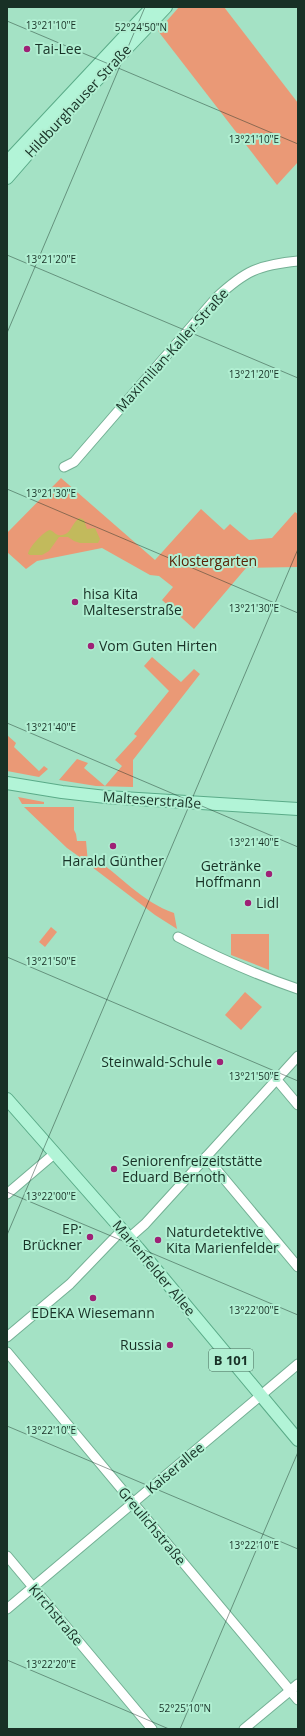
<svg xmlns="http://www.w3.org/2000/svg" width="305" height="1736" font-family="'Open Sans',sans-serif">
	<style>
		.green { fill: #ea9976 }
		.water { fill: #c2ba5c }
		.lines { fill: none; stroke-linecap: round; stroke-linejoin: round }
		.minor-casing { stroke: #73b094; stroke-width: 11 }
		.major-casing { stroke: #5aab88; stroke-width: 14 }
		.minor { stroke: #fff; stroke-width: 9 }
		.major { stroke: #b2f4d7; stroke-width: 12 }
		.ticks { fill: none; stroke: #183126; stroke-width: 1; stroke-opacity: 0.45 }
		.poi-dot { fill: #9e2176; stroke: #b1efd2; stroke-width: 1.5 }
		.labels { text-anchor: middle; stroke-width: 4; stroke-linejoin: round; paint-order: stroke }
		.shield { fill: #b1efd2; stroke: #466a5a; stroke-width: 1 }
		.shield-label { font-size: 13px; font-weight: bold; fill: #183126 }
		.poi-label { font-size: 14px; fill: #183126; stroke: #b1efd2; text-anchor: start }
		.street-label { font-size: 14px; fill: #183126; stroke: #b1efd2 }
		.park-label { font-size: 14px; fill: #582307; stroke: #b1efd2 }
		.ticks-label { font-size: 10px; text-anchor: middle; fill: #183126; stroke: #b1efd2; stroke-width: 4; stroke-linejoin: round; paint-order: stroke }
	</style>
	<rect width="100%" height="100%" fill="#a4e2c5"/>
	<g class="green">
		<path d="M179,7H224L298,103V162L277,185L158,31Z"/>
		<path d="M61,478L155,560L201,509L224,530L230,524L249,540L272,538L295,512L298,514V567L246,568L194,629L162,600L173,587L159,576L150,575L102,548L37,561L26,569L7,552V533Z"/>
		<path d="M152,657L181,682L194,669L200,674L133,760V787L96,786L59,780L77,759L88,763L84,768L105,786L122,766L115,760L137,736L134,734L169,691L144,666Z"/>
		<path d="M7,735L16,743L14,747L39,771L44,766L48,769L39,777L7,771Z"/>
		<path d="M18,797L44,802V804H22Z"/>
		<path d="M24,807H74V830L76,834L77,841H86L88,863L67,848Z"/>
		<path d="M93,857C120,875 142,902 174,913L177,929L155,915L92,867Z"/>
		<path d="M51,927L57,932L45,947L39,942Z"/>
		<path d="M231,934H269V970L231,955Z"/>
		<path d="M245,992L262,1007L241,1030L225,1015Z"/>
	</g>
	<path class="water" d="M80,518L84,520L87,529L95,528L100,539L98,543H80L74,541L68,537H59L49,551L42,555H30L28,554C29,547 44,531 50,530C53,531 55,534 58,535C72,537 71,522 80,518Z"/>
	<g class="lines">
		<defs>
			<g id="minor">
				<path d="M64,467L74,462L216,298C245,271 258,265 298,261"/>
				<path d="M178,937C216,957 257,975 298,989"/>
				<path d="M277,1080L298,1105"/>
				<path d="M206,1157L298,1267"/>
				<path d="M7,1194L54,1154"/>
				<path d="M129,1238L145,1224L298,1056"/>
				<path d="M7,1337L70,1284L122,1230"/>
				<path d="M7,1352L298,1700"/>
				<path d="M7,1556L152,1729"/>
				<path d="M7,1609L298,1364"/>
				<path d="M244,1729L298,1684"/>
			</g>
			<g id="major">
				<path d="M7,162L152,7"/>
				<path d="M7,178L40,140L166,7"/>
				<path d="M7,783L62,792L106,797L298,809"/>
				<path d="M7,1099L138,1248L298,1440"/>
			</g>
		</defs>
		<use href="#minor" class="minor-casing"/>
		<use href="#major" class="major-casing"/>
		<use href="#minor" class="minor"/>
		<use href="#major" class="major"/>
	</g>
	<path class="ticks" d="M7,21L298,144M7,255L298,378M7,333L145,7M7,489L298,613M7,723L298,847M7,957L298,1081M7,1192L298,1315M7,1235L298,549M7,1426L298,1549M7,1660L169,1729M180,1729L298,1452"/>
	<g class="poi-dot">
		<circle cx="27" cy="49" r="4"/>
		<circle cx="75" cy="602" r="4"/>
		<circle cx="91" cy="646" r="4"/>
		<circle cx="113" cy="846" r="4"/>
		<circle cx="269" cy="874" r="4"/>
		<circle cx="248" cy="903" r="4"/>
		<circle cx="220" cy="1062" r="4"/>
		<circle cx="114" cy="1169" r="4"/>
		<circle cx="90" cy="1237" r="4"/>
		<circle cx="158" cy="1240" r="4"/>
		<circle cx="93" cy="1298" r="4"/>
		<circle cx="170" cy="1345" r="4"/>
	</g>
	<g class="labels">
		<rect class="shield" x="209" y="1349" width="44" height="22" rx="3"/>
		<g class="shield-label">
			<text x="231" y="1365">B 101</text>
		</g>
		<g class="poi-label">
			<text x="35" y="54">Tai-Lee</text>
			<text x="83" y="599">hisa Kita<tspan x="83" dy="16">Malteserstraße</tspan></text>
			<text x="99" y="651">Vom Guten Hirten</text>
			<text x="113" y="866" text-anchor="middle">Harald Günther</text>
			<text x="261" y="871" text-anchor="end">Getränke<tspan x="261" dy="16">Hoffmann</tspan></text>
			<text x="256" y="908">Lidl</text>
			<text x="212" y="1067" text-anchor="end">Steinwald-Schule</text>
			<text x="122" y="1166">Seniorenfreizeitstätte<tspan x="122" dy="16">Eduard Bernoth</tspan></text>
			<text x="82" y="1234" text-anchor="end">EP:<tspan x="82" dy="16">Brückner</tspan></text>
			<text x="166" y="1237">Naturdetektive<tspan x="166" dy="16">Kita Marienfelder</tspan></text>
			<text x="93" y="1318" text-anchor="middle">EDEKA Wiesemann</text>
			<text x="162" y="1350" text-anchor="end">Russia</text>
		</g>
		<g class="street-label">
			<text transform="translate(78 101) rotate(-47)" y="5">Hildburghauser Straße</text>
			<text transform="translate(172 350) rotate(-48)" y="5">Maximilian-Kaller-Straße</text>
			<text transform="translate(152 800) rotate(4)" y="5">Malteserstraße</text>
			<text transform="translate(154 1268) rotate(50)" y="5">Marienfelder Allee</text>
			<text transform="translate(175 1468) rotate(-40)" y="5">Kaiserallee</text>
			<text transform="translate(152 1526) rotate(50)" y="5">Greulichstraße</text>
			<text transform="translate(56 1615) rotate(50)" y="5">Kirchstraße</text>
		</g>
		<g class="park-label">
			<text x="213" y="566">Klostergarten</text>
		</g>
	</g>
	<g class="ticks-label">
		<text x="51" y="29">13°21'10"E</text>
		<text x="141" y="31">52°24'50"N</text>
		<text x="254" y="143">13°21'10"E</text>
		<text x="51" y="263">13°21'20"E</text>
		<text x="254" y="378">13°21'20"E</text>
		<text x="51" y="497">13°21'30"E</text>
		<text x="254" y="612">13°21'30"E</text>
		<text x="51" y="731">13°21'40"E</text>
		<text x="254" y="846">13°21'40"E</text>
		<text x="51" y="965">13°21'50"E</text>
		<text x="254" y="1080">13°21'50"E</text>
		<text x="51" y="1200">13°22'00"E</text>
		<text x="254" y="1314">13°22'00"E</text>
		<text x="51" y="1434">13°22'10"E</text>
		<text x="254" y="1549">13°22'10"E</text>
		<text x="51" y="1668">13°22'20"E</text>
		<text x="185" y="1712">52°25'10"N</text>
	</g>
	<rect width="305" height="1736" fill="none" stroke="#183126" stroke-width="16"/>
</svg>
